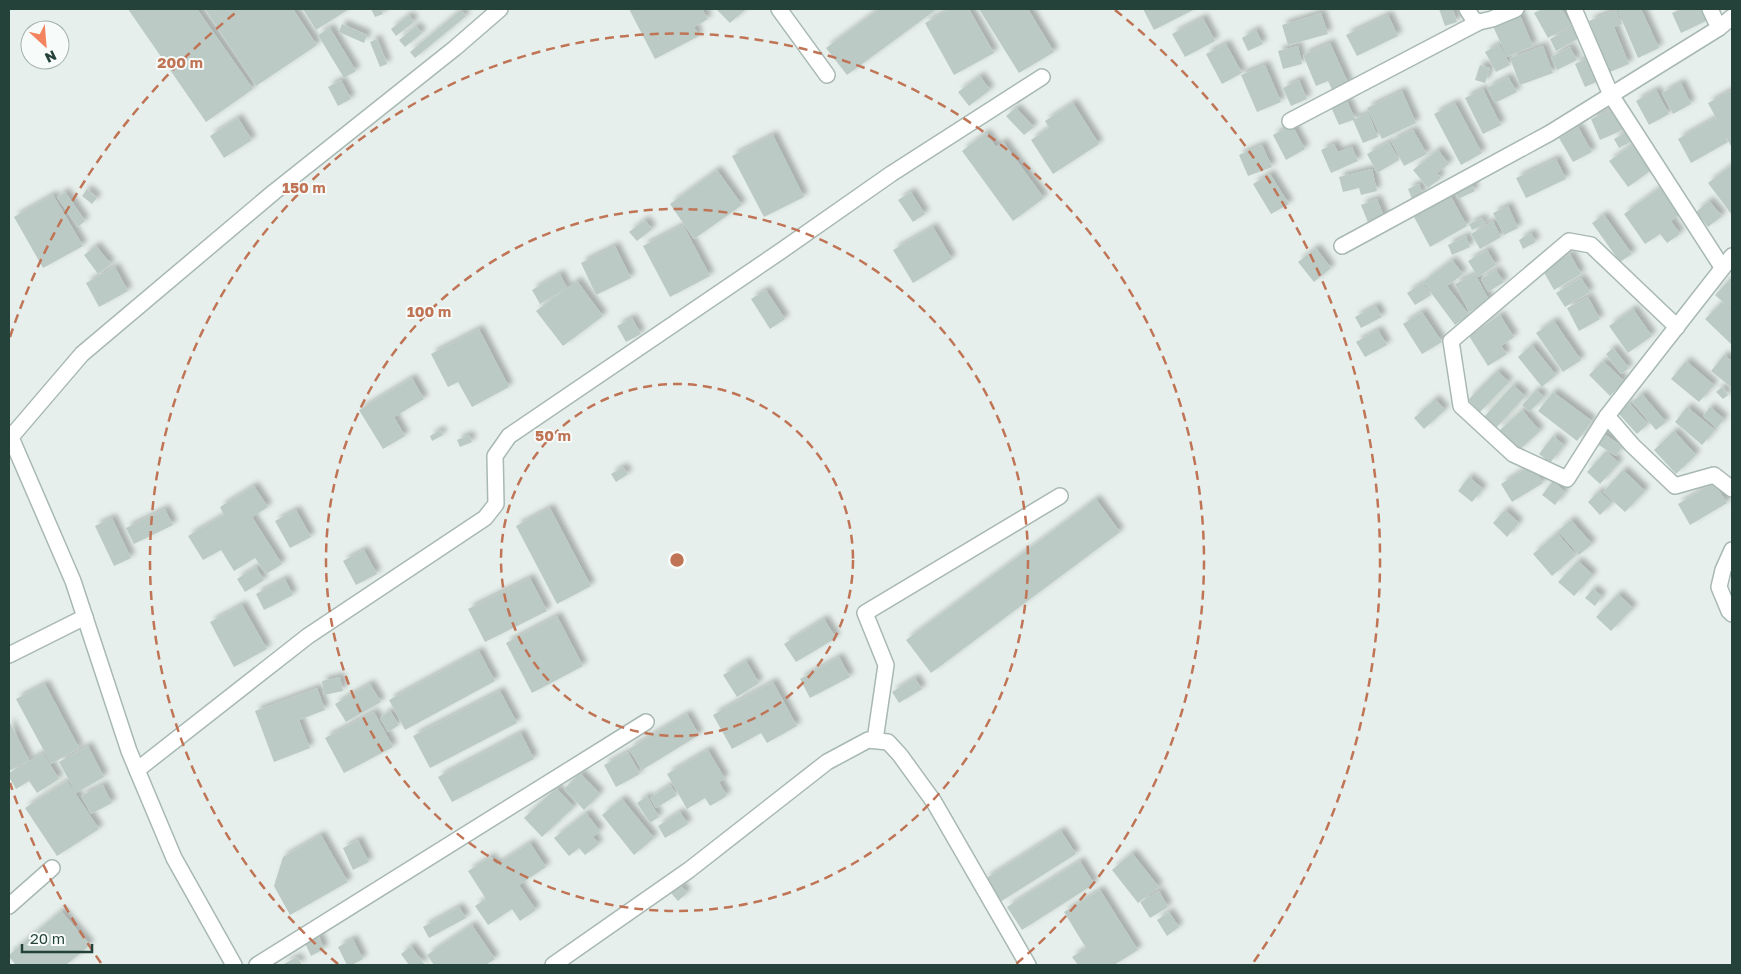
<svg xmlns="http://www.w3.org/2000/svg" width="1741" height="974" font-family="'Golos Text',sans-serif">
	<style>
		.building { fill: #bbcac4; filter: url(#shadow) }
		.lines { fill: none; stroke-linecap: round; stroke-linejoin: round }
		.minor-casing { stroke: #a8b8b2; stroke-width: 18 }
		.minor { stroke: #fff; stroke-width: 15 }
		.ring { fill: none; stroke: #c07456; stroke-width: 2.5; stroke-dasharray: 9 6 }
		.centre { fill: #c07456; stroke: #f7fbf9; stroke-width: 2.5 }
		.ring-label { font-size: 15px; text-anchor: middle; font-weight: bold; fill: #c07456; stroke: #f7fbf9; stroke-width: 4; stroke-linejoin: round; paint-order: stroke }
	</style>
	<defs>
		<filter id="shadow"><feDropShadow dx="4.5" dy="-4.5" stdDeviation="2.5" flood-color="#0004"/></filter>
	</defs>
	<rect width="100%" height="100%" fill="#e6efeb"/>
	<g class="building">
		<path d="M128,9H197L253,89L206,122Z"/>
		<path d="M205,9H293L317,45L256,86Z"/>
		<path d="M303,9H349L316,30Z"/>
		<path d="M371,9H381L383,14L375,17Z"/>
		<path d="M629,9H702L708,19L694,27L699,36L655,59Z"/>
		<path d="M716,9H746L730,23Z"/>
		<path d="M879,9H937L847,75L826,48Z"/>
		<path d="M950,9H968L970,11L994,53L954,75L925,23Z"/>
		<path d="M979,9H1028L1054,52L1019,73Z"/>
		<path d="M1143,9H1195L1154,30Z"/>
		<path d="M1439,9H1453L1457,22L1445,26Z"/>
		<path d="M1543,9H1562L1571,26L1548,38L1534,13Z"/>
		<path d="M1623,9H1641L1659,48L1638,58L1618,11Z"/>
		<path d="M1682,9H1701L1706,21L1681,33L1672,13Z"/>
		<path d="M461,10L466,16L415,58L410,52Z"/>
		<path d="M1616,10L1622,24L1614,27L1629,64L1610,72L1589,21Z"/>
		<path d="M1321,13L1328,34L1288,45L1282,25Z"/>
		<path d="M1519,13L1533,46L1507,57L1492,24Z"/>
		<path d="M409,15L414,22L396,36L391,29Z"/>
		<path d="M1388,15L1398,36L1357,56L1346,35Z"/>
		<path d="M1203,18L1215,41L1185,57L1172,34Z"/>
		<path d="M342,24L367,35L364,43L339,32Z"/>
		<path d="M416,26L422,33L405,47L399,40Z"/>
		<path d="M1575,26L1581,37L1556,51L1550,39Z"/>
		<path d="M330,28L356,71L344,78L318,35Z"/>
		<path d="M1256,30L1263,44L1248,51L1242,38Z"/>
		<path d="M377,39L387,64L380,67L370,42Z"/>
		<path d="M1330,43L1349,85L1333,92L1328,81L1316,86L1303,55Z"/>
		<path d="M1226,44L1242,73L1222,84L1206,54Z"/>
		<path d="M1499,44L1510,65L1496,72L1485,52Z"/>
		<path d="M1298,46L1302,64L1283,69L1278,51Z"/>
		<path d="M1543,46L1553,73L1520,85L1510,58Z"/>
		<path d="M1570,47L1577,60L1557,70L1551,57Z"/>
		<path d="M1590,57L1601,80L1585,87L1575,64Z"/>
		<path d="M1265,65L1281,102L1257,112L1241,75Z"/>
		<path d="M1480,65L1490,68L1485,83L1475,80Z"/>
		<path d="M980,76L990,90L969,106L958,92Z"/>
		<path d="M1508,77L1517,92L1495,103L1487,88Z"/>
		<path d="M341,80L351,99L338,106L328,87Z"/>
		<path d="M1299,80L1307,99L1291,106L1283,88Z"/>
		<path d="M1681,83L1691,104L1673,114L1662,93Z"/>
		<path d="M1483,89L1501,125L1483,134L1465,98Z"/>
		<path d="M1656,90L1669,114L1649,125L1636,101Z"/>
		<path d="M1732,90V148L1708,103Z"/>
		<path d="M1402,91L1416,123L1382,139L1367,108Z"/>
		<path d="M1347,101L1355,119L1368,113L1378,137L1363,143L1353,120L1339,125L1331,107Z"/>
		<path d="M1073,103L1099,144L1053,174L1031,140L1049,128L1045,121Z"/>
		<path d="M1455,103L1482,153L1461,165L1434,114Z"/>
		<path d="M1617,107L1627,128L1600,140L1591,119Z"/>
		<path d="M1016,108L1034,127L1024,135L1006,116Z"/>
		<path d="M238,118L252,140L224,158L210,136Z"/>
		<path d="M1715,118L1728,142L1691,163L1678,139Z"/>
		<path d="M1292,125L1305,149L1286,160L1273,135Z"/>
		<path d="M1578,127L1592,152L1573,162L1559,138Z"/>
		<path d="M1413,130L1427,154L1404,166L1391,141Z"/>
		<path d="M1630,130L1636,139L1619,148L1614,139Z"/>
		<path d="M986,133L996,147L1003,142L1044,198L1013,221L962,151Z"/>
		<path d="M773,135L804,197L764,217L732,156Z"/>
		<path d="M1389,142L1399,160L1377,173L1367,154Z"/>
		<path d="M1334,144L1338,152L1352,147L1358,161L1331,173L1321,150Z"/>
		<path d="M1262,145L1272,167L1248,176L1239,155Z"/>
		<path d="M1632,145L1650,171L1628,187L1609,161Z"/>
		<path d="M1438,150L1449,164L1437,173L1441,178L1428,188L1413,170Z"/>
		<path d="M1556,159L1566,179L1526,198L1516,178Z"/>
		<path d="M1732,165V215L1708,183Z"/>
		<path d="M1372,169L1377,191L1361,195L1359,188L1343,192L1339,177Z"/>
		<path d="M717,170L742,205L694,239L670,204Z"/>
		<path d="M1270,174L1289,204L1271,214L1253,184Z"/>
		<path d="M1469,178L1475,191L1458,199L1452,187Z"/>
		<path d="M1419,184L1423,194L1412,199L1408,189Z"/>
		<path d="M1661,187L1680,214L1671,221L1680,234L1667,243L1660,234L1645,244L1624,214Z"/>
		<path d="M87,189L97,198L92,204L82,196Z"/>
		<path d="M65,192L85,221L78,227L57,197Z"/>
		<path d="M911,192L925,214L913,222L898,200Z"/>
		<path d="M53,195L83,246L43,268L14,217Z"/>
		<path d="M1450,195L1467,226L1430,247L1413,215Z"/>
		<path d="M1377,199L1385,219L1369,225L1361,205Z"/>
		<path d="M1709,201L1722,216L1708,227L1696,212Z"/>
		<path d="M1508,206L1518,228L1504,235L1493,213Z"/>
		<path d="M1604,215L1632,254L1620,262L1592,223Z"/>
		<path d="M1482,218L1485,224L1472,230L1469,224Z"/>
		<path d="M645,220L652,229L637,241L629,232Z"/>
		<path d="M1493,221L1501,237L1480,249L1471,234Z"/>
		<path d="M683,225L710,276L670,297L643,246Z"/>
		<path d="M933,227L952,259L913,283L893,250Z"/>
		<path d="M1531,233L1536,242L1523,249L1519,240Z"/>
		<path d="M1466,236L1470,247L1452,255L1448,245Z"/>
		<path d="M96,246L111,264L98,274L84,255Z"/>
		<path d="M615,246L631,278L596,295L581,263Z"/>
		<path d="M1316,248L1331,268L1314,282L1298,262Z"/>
		<path d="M1487,250L1496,265L1478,277L1468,261Z"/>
		<path d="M1570,254L1581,274L1554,290L1542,269Z"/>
		<path d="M1452,260L1463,274L1447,286L1469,315L1455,325L1423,282Z"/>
		<path d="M115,267L128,291L99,307L86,283Z"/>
		<path d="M1496,270L1504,282L1488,292L1481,279Z"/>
		<path d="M560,274L567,288L540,304L532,290Z"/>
		<path d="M1475,274L1490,302L1469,312L1455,284Z"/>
		<path d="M1732,277V310L1715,295Z"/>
		<path d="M1581,278L1590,292L1565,307L1556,293Z"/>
		<path d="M577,281L603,316L563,346L536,311Z"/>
		<path d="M1422,283L1431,295L1415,305L1407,293Z"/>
		<path d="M766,290L785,319L770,329L751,299Z"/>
		<path d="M1588,297L1600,319L1579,331L1567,308Z"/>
		<path d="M1722,302L1732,312V345L1705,319Z"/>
		<path d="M1376,306L1382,317L1361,328L1355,317Z"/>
		<path d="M1633,309L1652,336L1628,353L1609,326Z"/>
		<path d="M1422,312L1442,342L1422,354L1403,324Z"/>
		<path d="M1500,315L1514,337L1501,346L1507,354L1488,366L1469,336Z"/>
		<path d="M632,318L641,334L626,342L617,326Z"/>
		<path d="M1554,321L1581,360L1563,372L1536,333Z"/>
		<path d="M479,329L509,387L472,407L458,382L448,387L431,354Z"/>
		<path d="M1378,330L1387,345L1365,357L1356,342Z"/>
		<path d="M1532,345L1556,375L1542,387L1518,357Z"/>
		<path d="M1613,348L1629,368L1621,374L1606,354Z"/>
		<path d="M1724,355L1732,361V388L1711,371Z"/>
		<path d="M1603,361L1624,381L1610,396L1589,375Z"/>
		<path d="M1686,361L1714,385L1699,402L1671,379Z"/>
		<path d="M1497,371L1509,382L1480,412L1468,400Z"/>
		<path d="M412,378L424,399L394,417L405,436L383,449L359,410Z"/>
		<path d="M1513,385L1525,396L1496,428L1484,417Z"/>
		<path d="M1722,387L1728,395L1723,399L1716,392Z"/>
		<path d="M1536,390L1544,397L1529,412L1522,405Z"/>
		<path d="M1553,392L1592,421L1577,441L1538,411Z"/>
		<path d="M1642,394L1666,422L1656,430L1632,402Z"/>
		<path d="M1435,399L1445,410L1424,429L1414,418Z"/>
		<path d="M1629,403L1648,424L1637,434L1618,413Z"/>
		<path d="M1687,407L1715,430L1702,445L1675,422Z"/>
		<path d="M1710,407L1724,419L1717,428L1703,416Z"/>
		<path d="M1522,410L1540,431L1517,452L1499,431Z"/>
		<path d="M440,430L443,435L432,441L430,436Z"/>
		<path d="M1674,431L1696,455L1676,474L1654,450Z"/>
		<path d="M1601,432L1622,446L1616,456L1594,442Z"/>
		<path d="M469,435L472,442L460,447L457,440Z"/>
		<path d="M1553,436L1564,445L1550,463L1539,454Z"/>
		<path d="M1606,451L1619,463L1600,484L1587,472Z"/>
		<path d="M1532,465L1543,483L1512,502L1501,484Z"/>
		<path d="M623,467L628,474L616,482L611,474Z"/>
		<path d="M1623,470L1645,491L1625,512L1603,492Z"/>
		<path d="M1469,477L1483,489L1472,502L1458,491Z"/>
		<path d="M1553,481L1565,492L1555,505L1542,495Z"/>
		<path d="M1714,483L1727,503L1690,525L1678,504Z"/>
		<path d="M254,486L268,507L252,517L282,564L266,574L255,558L234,571L221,550L203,560L188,536L224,515L220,507Z"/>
		<path d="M1599,491L1612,503L1600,515L1588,502Z"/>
		<path d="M1096,499L1120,532L931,673L906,640Z"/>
		<path d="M550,508L591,586L557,604L516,526Z"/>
		<path d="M165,509L173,525L134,544L126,528Z"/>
		<path d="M296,510L311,537L290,548L275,521Z"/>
		<path d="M1505,510L1519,523L1507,537L1493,523Z"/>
		<path d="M112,518L131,558L114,566L95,526Z"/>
		<path d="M1571,520L1592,544L1579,555L1558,531Z"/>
		<path d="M1557,533L1576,555L1552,576L1533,554Z"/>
		<path d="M364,550L377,574L356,585L343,561Z"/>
		<path d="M1578,561L1593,575L1574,596L1558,582Z"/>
		<path d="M256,567L264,580L245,592L237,579Z"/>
		<path d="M530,578L547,611L485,642L468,609Z"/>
		<path d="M285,579L293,595L264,610L256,594Z"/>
		<path d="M1593,589L1602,596L1595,606L1585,598Z"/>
		<path d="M1618,594L1633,608L1611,631L1596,617Z"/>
		<path d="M242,605L267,649L234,667L210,622Z"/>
		<path d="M557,616L583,666L532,693L506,643Z"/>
		<path d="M824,619L836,638L796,662L784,644Z"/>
		<path d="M479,651L495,681L405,730L389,700Z"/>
		<path d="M839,657L850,677L810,698L800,679Z"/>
		<path d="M746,661L759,683L737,697L723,675Z"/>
		<path d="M340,677L343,691L324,695L322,681Z"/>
		<path d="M915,678L922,689L899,703L892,692Z"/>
		<path d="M773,682L797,726L767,743L761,733L732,749L713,715Z"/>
		<path d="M45,684L79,748L51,764L16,699Z"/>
		<path d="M370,684L381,702L346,722L335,704Z"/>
		<path d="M317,688L325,710L299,720L310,748L274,762L255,711Z"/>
		<path d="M500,691L517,723L430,768L413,736Z"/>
		<path d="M390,711L399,725L388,732L380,718Z"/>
		<path d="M374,712L393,747L344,773L325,738Z"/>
		<path d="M687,714L699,735L642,770L629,749Z"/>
		<path d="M9,721L29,760L9,771Z"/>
		<path d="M521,733L534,759L452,802L438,777Z"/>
		<path d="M88,746L104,777L76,793L59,762Z"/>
		<path d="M708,750L725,779L719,782L727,796L710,806L705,798L687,809L667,774Z"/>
		<path d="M628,752L640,774L616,787L604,765Z"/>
		<path d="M43,753L59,779L37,793L29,781L16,789L9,777V773Z"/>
		<path d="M580,773L600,794L584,810L564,789Z"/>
		<path d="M67,781L99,829L57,856L25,808Z"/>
		<path d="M103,785L112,803L91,814L81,796Z"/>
		<path d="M670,785L677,795L656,808L650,798Z"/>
		<path d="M556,788L574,807L542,837L524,818Z"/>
		<path d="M647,796L659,817L650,823L637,803Z"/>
		<path d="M622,799L654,838L634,855L602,815Z"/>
		<path d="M680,812L688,824L665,838L658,826Z"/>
		<path d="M586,813L600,831L593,837L599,844L585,855L579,848L569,856L554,838Z"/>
		<path d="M1061,831L1076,854L1000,902L985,879Z"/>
		<path d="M321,835L348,882L290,915L274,886L283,857Z"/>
		<path d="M358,840L369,862L353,870L343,848Z"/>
		<path d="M530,843L546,867L519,885L536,910L520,921L512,909L488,925L475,906L486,899L468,871L491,857L496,865Z"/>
		<path d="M1132,853L1159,887L1138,903L1112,870Z"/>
		<path d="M1080,861L1094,884L1022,930L1007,907Z"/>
		<path d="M680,885L687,893L678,901L671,893Z"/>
		<path d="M1100,890L1138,950L1114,965H1078L1072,957L1086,948L1064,912Z"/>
		<path d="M1159,891L1168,907L1150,918L1140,902Z"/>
		<path d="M459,907L466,918L429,938L423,927Z"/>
		<path d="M61,911L90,945L66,965H16L9,957V955Z"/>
		<path d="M1169,912L1179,927L1167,936L1157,920Z"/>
		<path d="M472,925L495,959L486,965H434L427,955Z"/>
		<path d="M319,936L324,949L311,956L305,943Z"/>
		<path d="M353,939L363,959L352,965H347L338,947Z"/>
		<path d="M411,946L425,965H409L401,954Z"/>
		<path d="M297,957L302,965H282Z"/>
	</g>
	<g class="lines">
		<defs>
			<g id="minor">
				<path d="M779,9L827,75"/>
				<path d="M1467,9L1473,19L1479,22L1492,19L1516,9"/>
				<path d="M1574,9L1611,95L1722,267"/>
				<path d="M1710,9L1719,28"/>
				<path d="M1290,121L1479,22"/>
				<path d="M1342,246L1550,133L1719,28L1732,17"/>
				<path d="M1732,256L1607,416L1632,445L1675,486L1714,475L1732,489"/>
				<path d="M1607,416L1567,479L1513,454L1461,406L1451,341L1569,241L1591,245L1677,327"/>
				<path d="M9,433L73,581L129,751L174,858L234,965"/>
				<path d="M11,437L82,354L274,192L455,48L500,9"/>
				<path d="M1732,550L1723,570L1719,587L1729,611L1732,614"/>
				<path d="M9,655L85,617"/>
				<path d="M875,740L886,665L865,613L1060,496"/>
				<path d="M137,770L308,636L485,518L496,504L495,456L509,436L781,251L891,174L1042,77"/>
				<path d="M9,906L52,868"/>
				<path d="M257,965L646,722"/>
				<path d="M553,965L689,870L827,762L868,740L888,742L900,755L934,802L1028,965"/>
			</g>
		</defs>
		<use href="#minor" class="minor-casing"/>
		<use href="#minor" class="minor"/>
	</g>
	<g class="ring">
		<circle cx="677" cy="560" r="176"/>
		<circle cx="677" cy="560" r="351"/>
		<path d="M338 964A527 527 0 1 1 1016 964"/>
		<path d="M101 963A703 703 0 0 1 10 783M10 337A703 703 0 0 1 239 10M1115 10A703 703 0 0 1 1253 963"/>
	</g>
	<circle cx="677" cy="560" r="8" class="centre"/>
	<g class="ring-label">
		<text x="180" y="68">200 m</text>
		<text x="304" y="193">150 m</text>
		<text x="429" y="317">100 m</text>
		<text x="553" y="441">50 m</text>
	</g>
	<rect width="1741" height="974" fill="none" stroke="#24423a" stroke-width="20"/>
	<g transform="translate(45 45) rotate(154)"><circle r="24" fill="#f7fbf9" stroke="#a3b1ad"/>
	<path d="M0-4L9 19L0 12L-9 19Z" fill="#f4845f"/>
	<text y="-8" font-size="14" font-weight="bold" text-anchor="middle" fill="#24423a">N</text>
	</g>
	<path d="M22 944v8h70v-8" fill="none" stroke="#24423a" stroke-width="2.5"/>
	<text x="30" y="944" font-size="15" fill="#24423a" stroke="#f7fbf9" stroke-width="4" paint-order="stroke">20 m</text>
</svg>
